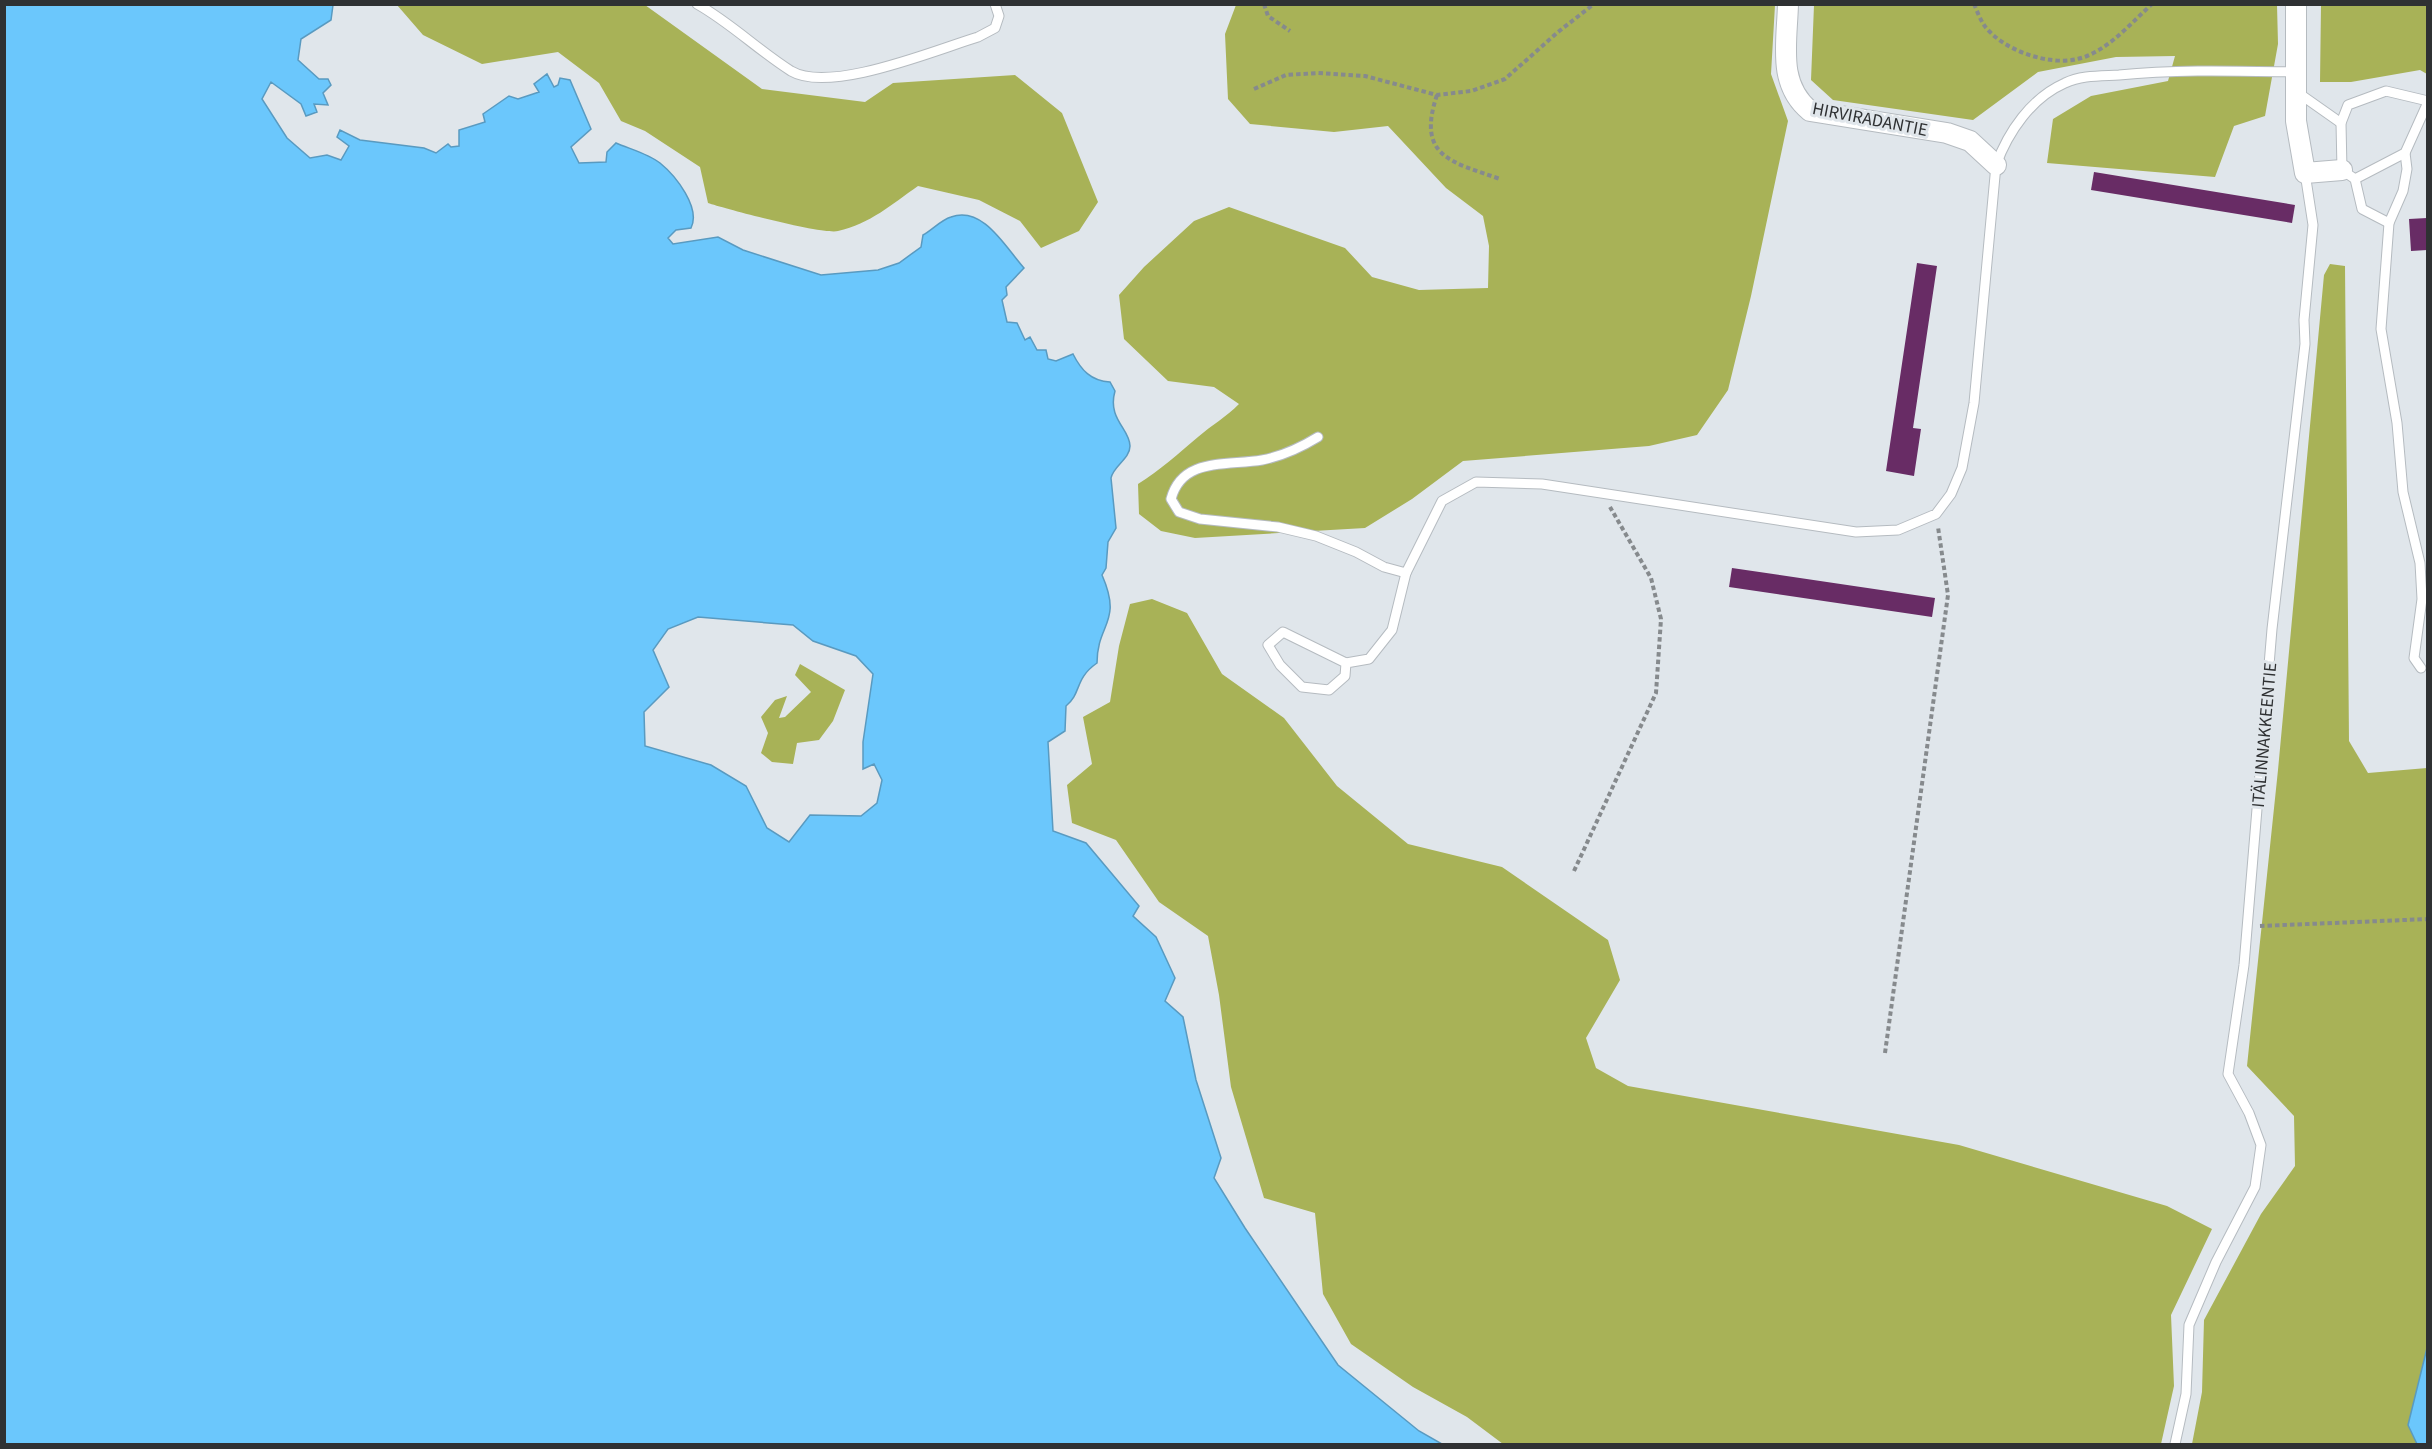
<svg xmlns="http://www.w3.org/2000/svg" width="2432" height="1449" font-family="'Source Sans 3',sans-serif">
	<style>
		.forest { fill: #a8b257 }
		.water { fill: #6bc7fc; stroke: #599ac0; stroke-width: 1.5; fill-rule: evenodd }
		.building { fill: #682c65 }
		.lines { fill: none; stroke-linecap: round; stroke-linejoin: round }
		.service-casing { stroke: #b5bbc0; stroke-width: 11 }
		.minor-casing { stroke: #b5bbc0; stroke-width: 22 }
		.path { stroke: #868a8d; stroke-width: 4; stroke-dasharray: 4.5 3; stroke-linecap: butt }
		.service { stroke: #fff; stroke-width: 9 }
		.minor { stroke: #fff; stroke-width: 20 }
		.labels { text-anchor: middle; stroke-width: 6; stroke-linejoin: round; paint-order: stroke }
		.street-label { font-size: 18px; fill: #2f3133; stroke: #e0e6eb }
	</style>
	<rect width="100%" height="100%" fill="#e0e6eb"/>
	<g class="forest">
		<path d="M397,5H645L762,89L865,102L893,83L1015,75L1062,113L1098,202L1079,231L1041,248L1020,221L979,200L918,186C892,204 870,224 838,231C824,235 726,209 708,203L700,167L645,131L621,121L599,83L558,52L482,64L423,35Z"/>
		<path d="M1236,5H1775L1771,74L1788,121L1751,296L1728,390L1697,435L1649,446L1463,461L1412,499L1365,528L1195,538L1161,531L1139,514L1138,484C1160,470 1178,454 1198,437C1212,425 1226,417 1239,404L1214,387L1168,381L1124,339L1119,295L1144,267L1194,221L1229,207L1345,248L1372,277L1419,290L1488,288L1489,246L1483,216L1446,188L1388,126L1334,132L1250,124L1228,99L1225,34Z"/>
		<path d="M1814,5H2277L2278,44L2265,116L2234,126L2215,177L2047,163L2053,119L2091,96L2168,81L2175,56L2116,57L2038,72L1973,120L1833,100L1811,80Z"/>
		<path d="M2321,5H2427V74L2420,70L2351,82H2320Z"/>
		<path d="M2330,264L2345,266L2349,741L2368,773L2427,768L2428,1348L2408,1425L2417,1444H2192L2202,1392L2204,1320L2261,1214L2295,1166L2294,1116L2247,1066L2278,770L2324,275Z"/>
		<path d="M1152,599L1187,613L1222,674L1284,718L1337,786L1408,844L1502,867L1608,940L1620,980L1586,1038L1596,1068L1628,1086L1959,1145L2167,1206L2212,1229L2171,1315L2174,1386L2161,1444H1503L1467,1417L1413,1387L1351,1344L1323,1294L1315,1213L1264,1198L1231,1087L1219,995L1208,936L1159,902L1116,840L1072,823L1067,785L1092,764L1083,717L1110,702L1119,646L1130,604Z"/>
		<path d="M800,664L845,690L833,721L819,740L797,743L793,764L772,762L761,753L768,733L761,717L775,700L787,696L779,718L785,717L811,692L795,675Z"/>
	</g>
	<g class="water">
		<path d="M5,4L333,5L331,20L301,39L298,60L319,79H328L331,85L323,93L328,105L314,104L317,112L306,116L301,104L271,82L262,99L287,138L310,158L327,155L341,160L349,146L337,137L340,130L360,140L424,148L436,153L448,144L451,147L459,146V130L485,122L483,114L509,96L518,99L539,92L534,84L547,74L554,87L558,85L560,78L570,80L591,129L571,147L579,163L606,162L607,152L616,143C630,149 649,154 660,163C676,176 701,208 691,228L676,230L668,238L673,244L718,237L743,250L821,275L878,270L899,263L921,247L923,235C932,230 941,220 951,217C983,205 1006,248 1024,268L1006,287L1007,295L1002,300L1007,322L1017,323L1025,340L1030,337L1037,350H1046L1048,359L1056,361L1073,354C1081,370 1091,381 1110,382L1115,391C1107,419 1130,429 1130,446C1130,459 1113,466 1111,478L1116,528L1108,542L1106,568L1102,575C1123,623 1097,623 1097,663C1074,679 1082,693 1066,706L1065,731L1048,742L1053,831L1086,843L1139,906L1133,916L1156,937L1175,978L1165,1001L1183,1017L1196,1080L1221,1158L1214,1178L1245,1228L1338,1365L1419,1431L1442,1444H5ZM698,617L793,625L813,641L856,656L873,674L863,742V769L874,764L882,780L877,803L861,816L810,815L789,842L767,828L746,786L711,765L645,746L644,712L669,687L653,650L668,629Z"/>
		<path d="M2427,1348V1444H2417L2408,1425Z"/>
	</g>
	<g class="building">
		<path d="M2094,172L2295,205L2292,223L2091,190Z"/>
		<path d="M2427,218V250L2411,251L2409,219Z"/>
		<path d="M1917,263L1937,266L1913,428L1921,429L1914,476L1886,471Z"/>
		<path d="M1732,568L1935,598L1932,617L1729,587Z"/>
	</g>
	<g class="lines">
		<defs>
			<g id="service">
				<path d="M697,4C731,23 759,51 791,71C830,94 935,50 978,37L995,28L999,16L995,4"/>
				<path d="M2297,92L2341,123"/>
				<path d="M2405,153L2407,169L2403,191L2389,223L2381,329L2397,423L2403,492L2420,563L2422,599L2414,658L2421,668"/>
				<path d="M2355,179L2405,153L2428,102"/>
				<path d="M2389,223L2362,209L2355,179L2342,170L2341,123L2348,105L2386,91L2428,101"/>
				<path d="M1318,437C1300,448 1283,456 1262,460C1227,466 1182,457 1171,499L1179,512L1200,519L1278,527L1316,536L1356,552L1384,567L1406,573L1442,501L1476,482L1542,484L1856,532L1898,530L1936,514L1951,494L1962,468L1974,403L1996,165C2008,132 2031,98 2065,83C2081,75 2101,76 2119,75C2178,69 2237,71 2297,72"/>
				<path d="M1346,663L1345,676L1329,690L1302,687L1280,665L1268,645L1283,632L1346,663L1369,659L1392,630L1406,573"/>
				<path d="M2175,1444L2186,1394L2189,1325L2216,1262L2255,1187L2261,1145L2249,1113L2228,1074L2244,965L2272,629L2305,344L2304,320L2313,225L2305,173"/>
			</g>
			<g id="minor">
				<path d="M1788,4C1787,43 1777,84 1810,111L1947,133L1970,141L1996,165"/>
				<path d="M2296,4V121L2305,173L2342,170"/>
			</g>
		</defs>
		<use href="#service" class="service-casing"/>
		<use href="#minor" class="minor-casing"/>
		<g class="path">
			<path d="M1264,4L1268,16L1290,31"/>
			<path d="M1974,4C1977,11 1980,19 1984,25C2002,50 2048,66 2077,59C2106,53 2131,23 2152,4"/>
			<path d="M1254,89L1286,75L1318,73L1365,76L1437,95L1471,91L1505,79L1558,32L1594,4"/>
			<path d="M1437,95C1416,157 1452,162 1500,179"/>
			<path d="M1574,871L1656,693L1661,619L1651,578L1610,507"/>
			<path d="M2260,926L2428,919"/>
			<path d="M1885,1053L1948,595L1938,527"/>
		</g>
		<use href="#service" class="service"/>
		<use href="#minor" class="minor"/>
	</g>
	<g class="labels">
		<g class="street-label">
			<text transform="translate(1870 119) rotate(11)" y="6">HIRVIRADANTIE</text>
			<text transform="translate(2264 735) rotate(-85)" y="6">ITÄLINNAKKEENTIE</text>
		</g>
	</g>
	<rect width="2432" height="1449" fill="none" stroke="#2f3133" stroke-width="12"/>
</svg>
